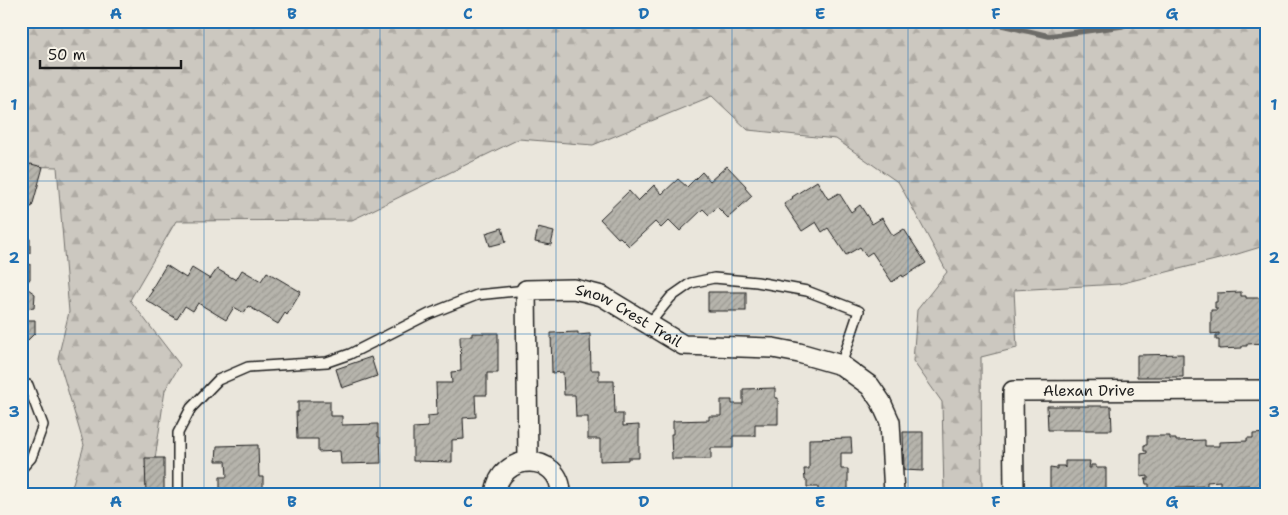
<svg xmlns="http://www.w3.org/2000/svg" width="1288" height="515" font-family="'Shantell Sans',sans-serif">
	<style>
		.forest { fill: url(#forest-firs); stroke: #74726e }
		.lines { fill: none; stroke-linecap: round; stroke-linejoin: round }
		.stream { stroke: #6d6c68; stroke-width: 5.5 }
		.building { fill: url(#building-hatch); stroke: #1c1c1c }
		.lane-casing { stroke: #1c1c1c; stroke-width: 12 }
		.street-casing { stroke: #1c1c1c; stroke-width: 22 }
		.lane { stroke: #f7f3e8; stroke-width: 9 }
		.street { stroke: #f7f3e8; stroke-width: 19 }
		.grid { fill: none; stroke: #1f6fb2; stroke-width: 1; stroke-opacity: 0.55 }
		.labels { text-anchor: middle; stroke-width: 4.5; stroke-linejoin: round; paint-order: stroke }
		.street-label { font-size: 15px; fill: #1c1c1c; stroke: #f7f3e8 }
		.neatline { fill: none; stroke: #1f6fb2; stroke-width: 2 }
		.grid-label { font-size: 16px; text-anchor: middle; font-weight: bold; fill: #1f6fb2 }
	</style>
	<defs>
		<pattern id="forest-firs" width="22" height="20" patternUnits="userSpaceOnUse" patternTransform="scale(1.25)"><rect width="22" height="20" fill="#ccc8c0"/><path d="M5 1l3.5 6h-7zM16 11l3.5 6h-7z" fill="#afaba4"/></pattern>
		<pattern id="building-hatch" width="6" height="6" patternUnits="userSpaceOnUse" patternTransform="scale(1.25)"><rect width="6" height="6" fill="#b6b4ac"/><path d="M-1 1l2-2M0 6l6-6M5 7l2-2" fill="none" stroke="#9c9a93"/></pattern>
	</defs>
	<rect width="100%" height="100%" fill="#eae6dc"/>
	<filter id="ink" filterUnits="userSpaceOnUse"><feTurbulence type="fractalNoise" baseFrequency=".02" numOctaves="2"/><feDisplacementMap in="SourceGraphic" scale="10" xChannelSelector="R" yChannelSelector="G"/><feConvolveMatrix kernelMatrix="1 2 1 2 8 2 1 2 1" color-interpolation-filters="sRGB"/></filter>
	<g filter="url(#ink)">
		<path class="forest" d="M21,21H1267V245L1231,256L1119,284L1014,290L1017,348L981,357L982,494H944L942,402L913,361L917,310L947,272L899,183L836,139L748,130L712,96L593,145L519,139L352,220L176,221L130,300L180,365L165,390L150,494H70L84,445L58,358L69,312L57,167L21,166Z"/>
		<g class="lines">
			<path class="stream" d="M985,21L1049,36L1122,26L1133,21"/>
		</g>
		<g class="building">
			<path d="M31,164L43,167L32,207L27,206L25,207L30,212L23,220L21,167Z"/>
			<path d="M727,166L746,186L745,188L752,196L728,218L717,207L709,215L703,209L680,231L669,220L661,228L655,222L629,246L620,237L618,238L600,219L629,191L638,201L654,185L662,194L678,179L687,187L702,172L710,181Z"/>
			<path d="M817,181L828,199L839,193L851,212L860,205L872,224L882,218L893,236L904,229L926,263L903,277L902,275L892,282L872,252L866,256L860,247L846,255L828,228L822,232L816,222L802,231L784,204L793,198L792,197Z"/>
			<path d="M502,228L506,242L490,246L486,233Z"/>
			<path d="M538,228L554,232L551,245L535,242Z"/>
			<path d="M21,233L30,239V253H22V264H30V279L24,286L35,294L34,308L26,309V320H35V333L25,343H21Z"/>
			<path d="M166,265L186,278L192,268L210,279L217,269L236,280L242,270L261,281L267,272L301,292L287,315L285,313L278,324L248,306L244,313L234,307L226,320L198,303L193,311L185,306L177,319L146,300L153,290H151Z"/>
			<rect x="708" y="292" width="38" height="19"/>
			<path d="M1241,292V296H1246V298H1267V343L1247,344V346H1242V348L1219,349V340H1216V335H1219V333L1211,334V310H1217V308H1215V302H1217V293Z"/>
			<path d="M578,332V335L590,334L591,370H599V381H614L615,414H623V426L639,425V458H628V460L600,461V439H588V417H576L575,395H564L563,372L552,373L551,333Z"/>
			<path d="M472,333H498V373H487V395H475L476,417L463,418L464,439L452,440V462L413,461V428L428,427V416L437,415L436,383H452L451,372L461,371L460,336H472Z"/>
			<path d="M1183,354V377H1137V355Z"/>
			<path d="M371,357L377,376L342,388L336,369Z"/>
			<path d="M775,388V398H778V424H755V436H733V448H711V459H672L671,434H673V421L709,420V416H721V400H732V404H743V389Z"/>
			<path d="M298,401H330V416H342V425L378,424V437H380L381,463L341,464L340,451L318,452V439H297L296,412H298Z"/>
			<path d="M1047,406H1111L1112,430H1048Z"/>
			<path d="M903,432H923V471L904,470Z"/>
			<path d="M1267,433V490H1254V487H1249V485L1220,486V481L1207,482V486L1176,487V489L1172,490V492H1149V484H1146L1145,479H1148V476L1141,477V454L1147,453V451H1144V445H1147V436H1170V439H1176V441L1205,440V446H1219V442L1247,441V438H1253V434Z"/>
			<path d="M851,438L852,453H841V469H848V494H818V487H807V480H805L804,469H809V439Z"/>
			<path d="M258,445L259,477H263V488H261V494H220V477H227L226,461H216L217,446Z"/>
			<path d="M145,458H164V494H146Z"/>
			<path d="M1065,461H1090L1089,468H1091V465H1096V468H1106V489H1103V494H1054V490H1050V468L1057,469V466H1064L1065,468Z"/>
		</g>
		<g class="lines">
			<defs>
				<g id="lane">
					<path d="M649,324L671,297L691,283L714,278L757,282L807,291L859,311L841,365"/>
					<path d="M21,384L28,385L43,425L31,458L21,469"/>
					<path d="M178,494V433L191,408L218,380L248,367L327,362L350,354L429,314L477,295L526,290"/>
				</g>
				<g id="street">
					<path id="s1" d="M528,461L526,290L574,289L602,296L683,345L773,348L799,353L841,365L870,386L881,402L890,422L894,494"/>
					<path d="M495,494C500,451 561,452 561,494"/>
					<path id="s2" d="M1014,494L1013,391L1267,390"/>
				</g>
			</defs>
			<use href="#lane" class="lane-casing"/>
			<use href="#street" class="street-casing"/>
			<use href="#lane" class="lane"/>
			<use href="#street" class="street"/>
		</g>
	</g>
	<path class="grid" d="M204,21V494M380,21V494M556,21V494M732,21V494M908,21V494M1084,21V494M21,181H1267M21,334H1267"/>
	<g class="labels">
		<g class="street-label">
			<text dy="5" stroke="none"><textPath href="#s1" startOffset="280">Snow Crest Trail</textPath></text>
			<text dy="5" stroke="none"><textPath href="#s2" startOffset="179">Alexan Drive</textPath></text>
		</g>
	</g>
	<rect width="1288" height="515" fill="none" stroke="#f7f3e8" stroke-width="55"/>
	<path d="M40 60v8h141v-8" fill="none" stroke="#1c1c1c" stroke-width="2.5"/>
	<text x="48" y="60" font-size="15" fill="#1c1c1c" stroke="#f7f3e8" stroke-width="4" paint-order="stroke">50 m</text>
	<rect x="28" y="28" width="1232" height="460" class="neatline"/>
	<g class="grid-label">
		<text x="116" y="19">A</text>
		<text x="292" y="19">B</text>
		<text x="468" y="19">C</text>
		<text x="644" y="19">D</text>
		<text x="820" y="19">E</text>
		<text x="996" y="19">F</text>
		<text x="1172" y="19">G</text>
		<text x="14" y="110">1</text>
		<text x="1274" y="110">1</text>
		<text x="14" y="263">2</text>
		<text x="1274" y="263">2</text>
		<text x="14" y="417">3</text>
		<text x="1274" y="417">3</text>
		<text x="116" y="507">A</text>
		<text x="292" y="507">B</text>
		<text x="468" y="507">C</text>
		<text x="644" y="507">D</text>
		<text x="820" y="507">E</text>
		<text x="996" y="507">F</text>
		<text x="1172" y="507">G</text>
	</g>
</svg>
